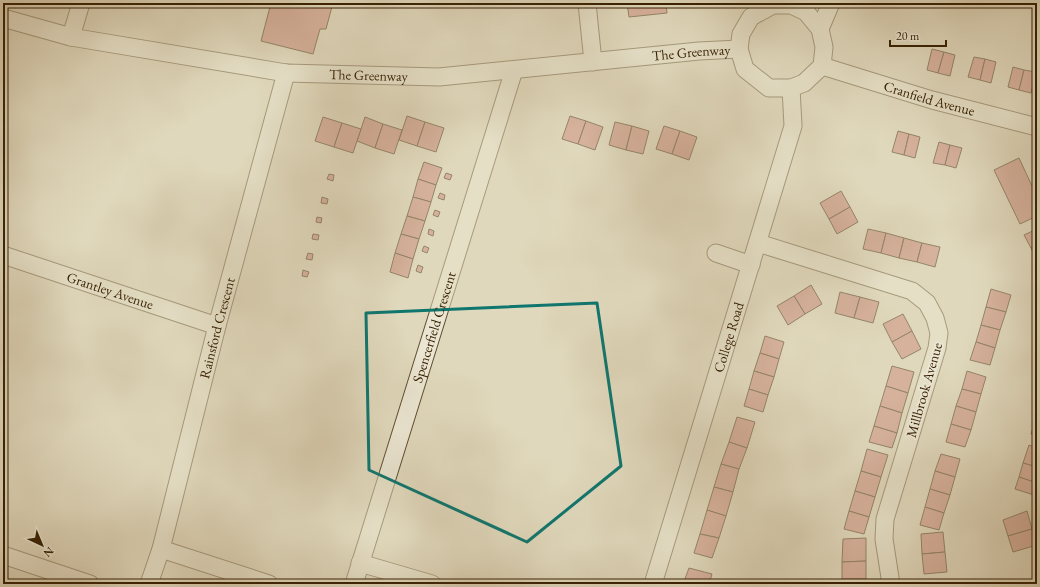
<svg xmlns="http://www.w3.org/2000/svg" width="1040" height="587" font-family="'EB Garamond',serif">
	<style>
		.building { fill: #ca8275; stroke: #372103 }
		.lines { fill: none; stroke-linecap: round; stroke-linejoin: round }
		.street-casing { stroke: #614f31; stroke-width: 19 }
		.street { stroke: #ebe6d3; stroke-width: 17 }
		.marked { fill: none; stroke: #0f766e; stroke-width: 3; stroke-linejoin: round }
		.labels { text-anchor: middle; stroke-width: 4; stroke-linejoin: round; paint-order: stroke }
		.street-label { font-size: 14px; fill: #372103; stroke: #ebe6d3 }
	</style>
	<rect width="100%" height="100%" fill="#e0d8bc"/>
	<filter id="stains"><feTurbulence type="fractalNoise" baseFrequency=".005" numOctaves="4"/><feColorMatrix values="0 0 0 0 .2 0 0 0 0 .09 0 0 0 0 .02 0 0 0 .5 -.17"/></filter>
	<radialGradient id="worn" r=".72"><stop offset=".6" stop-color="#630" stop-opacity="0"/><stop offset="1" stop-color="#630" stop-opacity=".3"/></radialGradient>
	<g class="building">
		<path d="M271,3H333L326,29H320L313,54L261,41Z"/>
		<path d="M627,3H666L667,13L629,17Z"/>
		<path d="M932,49L944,52L938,73L927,70Z"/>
		<path d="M944,52L955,55L950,76L938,73Z"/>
		<path d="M974,57L985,59L980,80L968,77Z"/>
		<path d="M985,59L996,62L991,83L980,80Z"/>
		<path d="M1013,67L1024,70L1019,90L1008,87Z"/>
		<path d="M1024,70L1036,72L1031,93L1019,90Z"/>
		<path d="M407,116L425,122L417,146L399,140Z"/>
		<path d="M570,116L586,121L578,144L562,139Z"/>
		<path d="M323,117L342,123L334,147L315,141Z"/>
		<path d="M365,117L383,124L375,148L357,141Z"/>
		<path d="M586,121L603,127L595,150L578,144Z"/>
		<path d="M425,122L444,128L436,152L417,146Z"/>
		<path d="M615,122L632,126L626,150L609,145Z"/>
		<path d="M342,123L361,129L353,153L334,147Z"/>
		<path d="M383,124L402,130L394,154L375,148Z"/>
		<path d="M632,126L649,131L643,154L626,150Z"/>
		<path d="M664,126L680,131L672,154L656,149Z"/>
		<path d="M680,131L697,137L689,160L672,154Z"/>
		<path d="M898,131L909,134L904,155L892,152Z"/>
		<path d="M909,134L920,137L915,158L904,155Z"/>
		<path d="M939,142L950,145L945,165L933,163Z"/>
		<path d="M950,145L962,148L956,168L945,165Z"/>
		<path d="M1019,158L1032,186L1037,184V216L1020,224L994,170Z"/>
		<path d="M424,162L442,168L436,185L418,179Z"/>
		<path d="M446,173L452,175L450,180L444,178Z"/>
		<path d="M329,174L334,175L333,181L327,179Z"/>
		<path d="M418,179L436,185L431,202L413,197Z"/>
		<path d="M841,191L850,207L829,219L820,203Z"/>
		<path d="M440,193L445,195L444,200L438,198Z"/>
		<path d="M322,197L328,199L327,204L321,203Z"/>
		<path d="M413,197L431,202L425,221L407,216Z"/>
		<path d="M850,207L858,222L837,234L829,219Z"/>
		<path d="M435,210L440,212L438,217L433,215Z"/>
		<path d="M407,216L425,221L419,239L401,234Z"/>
		<path d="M317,217L322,218L321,223L316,222Z"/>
		<path d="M429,229L434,231L433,236L428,234Z"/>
		<path d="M868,229L886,233L881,253L863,249Z"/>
		<path d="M1037,229V245L1031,248L1024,235Z"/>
		<path d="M886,233L904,238L899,258L881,253Z"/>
		<path d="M313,234L319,235L318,240L312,239Z"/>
		<path d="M401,234L419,239L413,259L395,253Z"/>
		<path d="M904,238L922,243L917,262L899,258Z"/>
		<path d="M922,243L940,247L935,267L917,262Z"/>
		<path d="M1037,245V261L1031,248Z"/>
		<path d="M424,246L429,248L427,253L422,251Z"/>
		<path d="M308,253L313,254L312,260L306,259Z"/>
		<path d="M395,253L413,259L408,278L390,272Z"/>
		<path d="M418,265L423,267L421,273L416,271Z"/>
		<path d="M303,270L309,272L307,277L302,276Z"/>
		<path d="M811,285L822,304L805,314L794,296Z"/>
		<path d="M991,289L1011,295L1006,312L986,307Z"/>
		<path d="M840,292L860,297L854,318L835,313Z"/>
		<path d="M794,296L805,314L788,325L777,306Z"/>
		<path d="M860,297L879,302L873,323L854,318Z"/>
		<path d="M986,307L1006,312L1000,330L981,325Z"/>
		<path d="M903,314L912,331L892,342L883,324Z"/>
		<path d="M981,325L1000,330L995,348L976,342Z"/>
		<path d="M912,331L921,349L902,359L892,342Z"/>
		<path d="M765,336L784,342L779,359L760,353Z"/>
		<path d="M976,342L995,348L990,365L970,360Z"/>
		<path d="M760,353L779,359L774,377L754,371Z"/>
		<path d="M892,366L914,372L908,393L886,386Z"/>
		<path d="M754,371L774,377L768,395L749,389Z"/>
		<path d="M967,371L986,377L981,394L962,389Z"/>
		<path d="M886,386L908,393L902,413L880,406Z"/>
		<path d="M749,389L768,395L763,412L744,406Z"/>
		<path d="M962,389L981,394L976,412L956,406Z"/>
		<path d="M880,406L902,413L897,433L874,426Z"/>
		<path d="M956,406L976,412L971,430L951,424Z"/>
		<path d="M1037,414V435L1031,434Z"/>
		<path d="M737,417L755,422L747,448L729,442Z"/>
		<path d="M951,424L971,430L965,447L946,442Z"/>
		<path d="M874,426L897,433L892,448L869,442Z"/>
		<path d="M729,442L747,448L739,469L721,464Z"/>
		<path d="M1029,445L1037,448V467L1023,463Z"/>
		<path d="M867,449L888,455L881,477L861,471Z"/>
		<path d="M941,454L960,459L955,477L935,471Z"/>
		<path d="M1023,463L1037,467V483L1019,477Z"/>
		<path d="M721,464L739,469L733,492L714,487Z"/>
		<path d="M861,471L881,477L875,497L855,491Z"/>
		<path d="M935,471L955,477L950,495L930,489Z"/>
		<path d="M1019,477L1037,483V496L1015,489Z"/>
		<path d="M714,487L733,492L726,516L707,510Z"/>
		<path d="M930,489L950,495L944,513L925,507Z"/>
		<path d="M855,491L875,497L869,517L849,511Z"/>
		<path d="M925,507L944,513L939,530L920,525Z"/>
		<path d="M707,510L726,516L719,538L700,534Z"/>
		<path d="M849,511L869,517L864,534L844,529Z"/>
		<path d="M1027,511L1032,529L1008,536L1003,520Z"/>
		<path d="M1032,529L1037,545L1013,552L1008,536Z"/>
		<path d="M943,532L945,552L922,554L921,534Z"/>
		<path d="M700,534L719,538L712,558L694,553Z"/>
		<path d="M866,538V561L842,562L843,539Z"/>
		<path d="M945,552L947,572L924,574L922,554Z"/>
		<path d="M866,561V579H842V562Z"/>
		<path d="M689,568L712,574L709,584H683Z"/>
	</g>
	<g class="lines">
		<defs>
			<g id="street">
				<path d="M587,3L593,62"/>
				<path d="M773,5H791L806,12L820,29L824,47L822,66L804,83L791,88H769L745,69L739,49L741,34L751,17Z"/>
				<path id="s1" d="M3,18L71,37L286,73L439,77L699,51L739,49"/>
				<path d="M820,29L831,3"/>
				<path d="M71,37L81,3"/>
				<path id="s2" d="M822,66L932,100L1037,127"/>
				<path d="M758,243L912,291L927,303L935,318L939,333L937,348L885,519L884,539L891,584"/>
				<path d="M716,253L751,265"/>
				<path id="s3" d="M3,255L217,326"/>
				<path d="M161,549L269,584"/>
				<path d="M3,555L90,584"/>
				<path d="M360,563L432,584"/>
				<path id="s4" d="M149,584L161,549L217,326L286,73"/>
				<path id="s5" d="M354,584L514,70"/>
				<path id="s6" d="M653,584L793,126L791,88"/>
			</g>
		</defs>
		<use href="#street" class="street-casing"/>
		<use href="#street" class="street"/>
	</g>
	<path d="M0 0H1040V587H0ZM597,303L621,466L527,542L369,470L366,313Z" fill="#e0d8bc" fill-opacity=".55" fill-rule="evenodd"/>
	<path class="marked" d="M597,303L621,466L527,542L369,470L366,313Z"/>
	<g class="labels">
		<g class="street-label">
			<text dy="5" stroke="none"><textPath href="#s1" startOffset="695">The Greenway</textPath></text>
			<text dy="5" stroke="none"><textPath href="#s1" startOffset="371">The Greenway</textPath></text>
			<text dy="5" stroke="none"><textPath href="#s2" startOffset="112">Cranfield Avenue</textPath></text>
			<text dy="5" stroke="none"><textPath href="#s3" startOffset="113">Grantley Avenue</textPath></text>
			<text dy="5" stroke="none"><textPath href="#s5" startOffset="269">Spencerfield Crescent</textPath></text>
			<text dy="5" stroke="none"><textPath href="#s4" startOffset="265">Rainsford Crescent</textPath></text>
			<text dy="5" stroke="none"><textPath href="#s6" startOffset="258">College Road</textPath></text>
			<text transform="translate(924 390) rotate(-74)" y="5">Millbrook Avenue</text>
		</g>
	</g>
	<rect width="1040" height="587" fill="none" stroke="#e0d8bc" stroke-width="16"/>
	<rect x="4" y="4" width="1032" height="579" fill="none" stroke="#372103" stroke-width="2"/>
	<rect x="8" y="8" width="1024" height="571" fill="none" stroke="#372103"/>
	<g transform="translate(42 545) rotate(136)" stroke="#ebe6d3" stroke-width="3" paint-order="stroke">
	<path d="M0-3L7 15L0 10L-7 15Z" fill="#372103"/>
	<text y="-6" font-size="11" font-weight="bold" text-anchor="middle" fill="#372103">N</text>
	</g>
	<path d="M890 40v6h56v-6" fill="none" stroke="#372103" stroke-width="2"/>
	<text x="896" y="40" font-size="12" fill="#372103" stroke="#ebe6d3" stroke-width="3" paint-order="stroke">20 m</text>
	<rect width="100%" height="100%" filter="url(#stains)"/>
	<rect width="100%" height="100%" fill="url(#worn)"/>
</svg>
